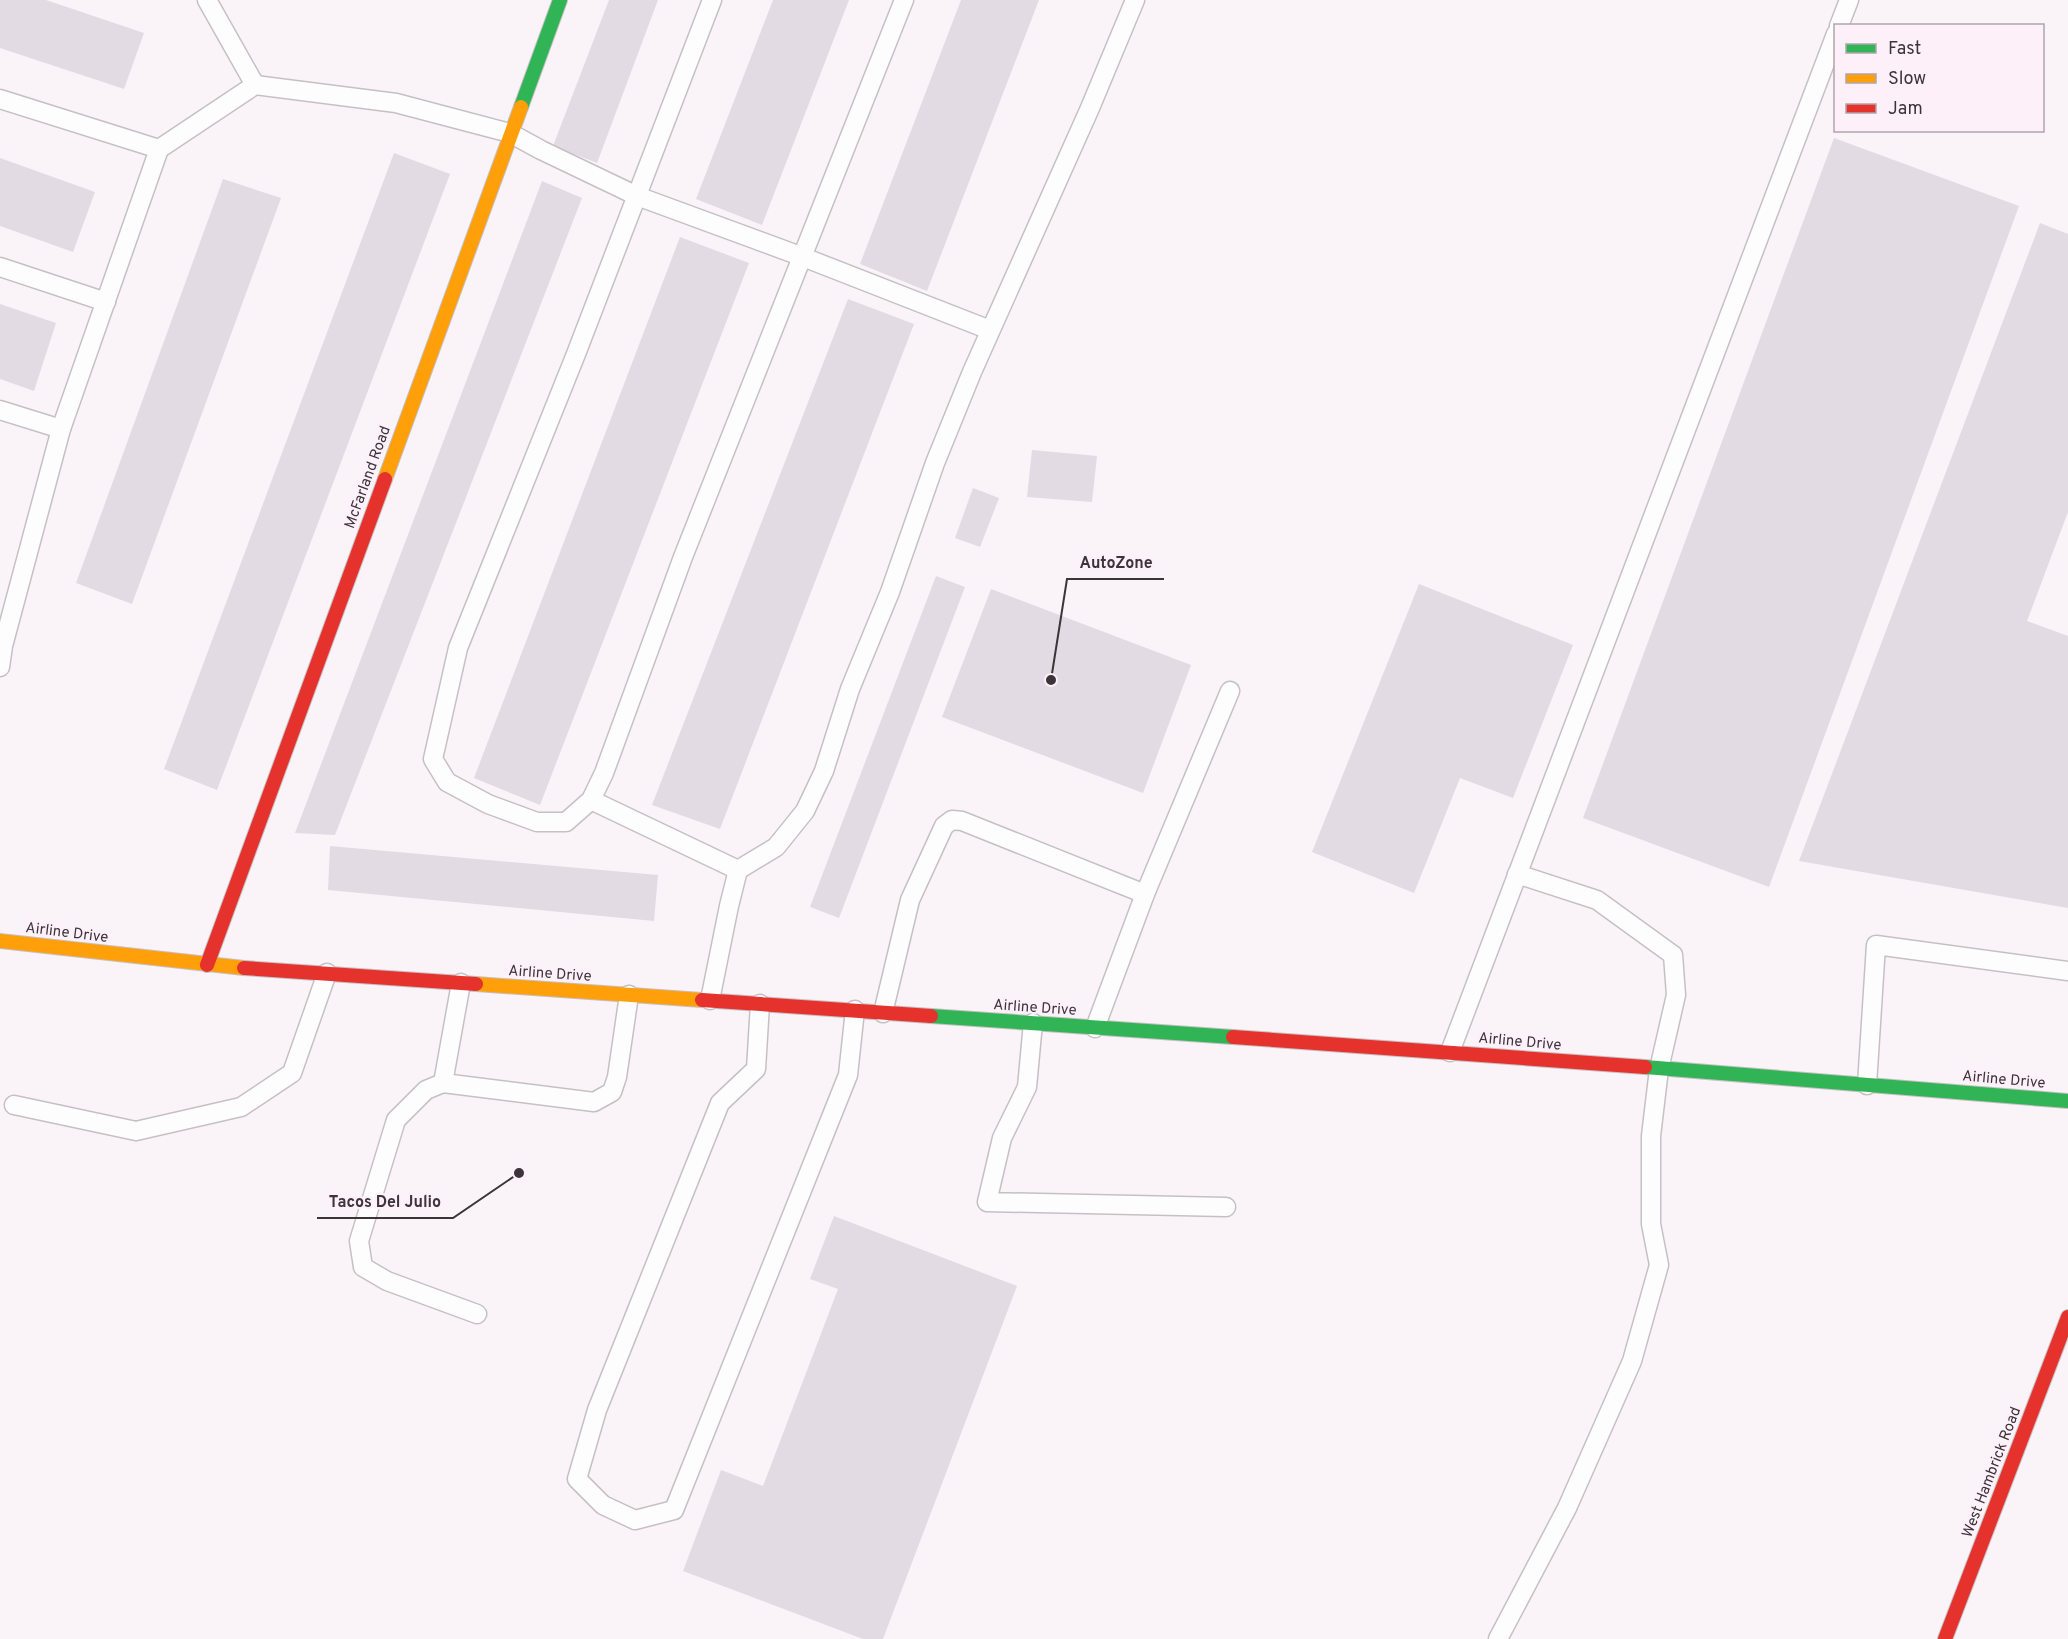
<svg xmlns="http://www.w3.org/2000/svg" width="2068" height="1639" font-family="Overpass,sans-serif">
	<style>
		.building { fill: #e2dbe4 }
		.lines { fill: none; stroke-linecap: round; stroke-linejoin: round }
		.lane-casing { stroke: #c6c0c4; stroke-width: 21 }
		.fast-casing { stroke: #c6c0c4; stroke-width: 16 }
		.slow-casing { stroke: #c6c0c4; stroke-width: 16 }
		.jam-casing { stroke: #c6c0c4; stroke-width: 16 }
		.lane { stroke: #fefdfe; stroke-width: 18 }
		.fast { stroke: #30b455; stroke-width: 14 }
		.slow { stroke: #ff9f0a; stroke-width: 14 }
		.jam { stroke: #e5322d; stroke-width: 14 }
		.labels { text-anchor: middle; stroke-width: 4.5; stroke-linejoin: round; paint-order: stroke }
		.street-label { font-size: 15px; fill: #3b3539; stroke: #fef0f9 }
		.leader { fill: none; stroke: #3b3539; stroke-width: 2 }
		.callout-dot { fill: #3b3539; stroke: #fef0f9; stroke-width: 2 }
		.callout-label { font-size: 16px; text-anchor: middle; font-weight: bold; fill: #3b3539; stroke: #fef0f9; stroke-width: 4.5; stroke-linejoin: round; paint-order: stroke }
	</style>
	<rect width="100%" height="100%" fill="#faf4f8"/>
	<g class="building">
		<path d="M0,0H46L144,33L124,89L0,48Z"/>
		<path d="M609,0H658L597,163L553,146Z"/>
		<path d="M773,0H849L762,225L696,199Z"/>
		<path d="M961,0H1039L927,291L860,264Z"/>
		<path d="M1834,138L2019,206L1769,887L1583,818Z"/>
		<path d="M394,153L450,174L217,790L164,769Z"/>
		<path d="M0,158L95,192L73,252L0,226Z"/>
		<path d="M223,179L281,198L132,604L76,583Z"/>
		<path d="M542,181L582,198L335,835L295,833Z"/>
		<path d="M2040,223L2068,234V512L2027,621L2068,636V908L1799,861Z"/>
		<path d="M680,237L749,263L540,805L474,778Z"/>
		<path d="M848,299L914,324L720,829L652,805Z"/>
		<path d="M0,304L56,323L34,391L0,379Z"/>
		<path d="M1032,450L1097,456L1092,502L1027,497Z"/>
		<path d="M973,488L999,498L980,547L955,538Z"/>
		<path d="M936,576L965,587L839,918L810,907Z"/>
		<path d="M1419,584L1573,645L1513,798L1460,778L1414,893L1312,852Z"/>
		<path d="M991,589L1191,665L1143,793L942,717Z"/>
		<path d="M330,846L658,875L654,921L328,890Z"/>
		<path d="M834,1216L1017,1286L883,1639H863L683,1571L721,1470L763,1486L838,1289L810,1279Z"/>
	</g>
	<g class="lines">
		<defs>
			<g id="lane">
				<path d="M207,0L255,85"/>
				<path d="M712,0L576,354L458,648L433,759L447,782L488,804L537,822H566L591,800L604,773L683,557L904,0"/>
				<path d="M1839,26L1849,0"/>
				<path d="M0,99L159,149L255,85L396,103L510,133L541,150L637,196L803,257L990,330"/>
				<path d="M0,267L106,302"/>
				<path d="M0,410L61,429"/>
				<path d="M0,667L3,646L61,429L159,149"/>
				<path d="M591,800L738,870"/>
				<path d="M1145,894L1230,691"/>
				<path d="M710,1000L729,906L738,870L776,847L805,811L824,771L850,689L890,592L935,463L972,372L1090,108L1135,0"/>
				<path d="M760,1004L756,1069L720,1103L597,1410L577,1479L603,1505L635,1520L674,1510L848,1075L855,1010"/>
				<path d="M883,1013L910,900L944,826L952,820L962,821L1145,894L1095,1028"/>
				<path d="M1033,1023L1027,1087L1002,1138L987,1202L1226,1207"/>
				<path d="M1450,1052L1836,34"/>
				<path d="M443,1083L461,983"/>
				<path d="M1867,1085L1876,945L2068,971"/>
				<path d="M14,1105L136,1131L241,1107L292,1073L327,973"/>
				<path d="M477,1314L387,1281L363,1267L359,1241L396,1120L426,1090L443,1083L594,1102L612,1092L617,1077L629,995"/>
				<path d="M1498,1639L1567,1508L1632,1361L1659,1265L1651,1224V1136L1659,1069L1676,995L1673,955L1597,900L1517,874"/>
			</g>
			<g id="fast">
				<path d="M521,107L560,0"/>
				<path d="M931,1016L1233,1037"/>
				<path d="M1645,1067L2068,1101"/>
			</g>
			<g id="slow">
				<path d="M385,479L521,107"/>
				<path d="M0,941L244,968"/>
				<path d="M476,984L702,1000"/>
			</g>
			<g id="jam">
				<path d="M207,965L385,479"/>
				<path d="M244,968L476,984"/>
				<path d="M702,1000L931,1016"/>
				<path d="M1233,1037L1645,1067"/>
				<path d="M1945,1639L2068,1317"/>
			</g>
		</defs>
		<use href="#lane" class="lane-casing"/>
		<use href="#fast" class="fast-casing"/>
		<use href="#slow" class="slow-casing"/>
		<use href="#jam" class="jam-casing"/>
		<use href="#lane" class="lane"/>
		<use href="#fast" class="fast"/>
		<use href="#slow" class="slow"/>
		<use href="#jam" class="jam"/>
	</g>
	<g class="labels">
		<g class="street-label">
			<text transform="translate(367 477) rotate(-70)" y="5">McFarland Road</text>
			<text transform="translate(67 932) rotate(7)" y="5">Airline Drive</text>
			<text transform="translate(550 973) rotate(4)" y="5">Airline Drive</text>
			<text transform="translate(1035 1007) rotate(4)" y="5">Airline Drive</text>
			<text transform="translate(1520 1041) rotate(5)" y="5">Airline Drive</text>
			<text transform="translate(2004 1079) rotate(5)" y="5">Airline Drive</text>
			<text transform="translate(1991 1472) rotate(-69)" y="5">West Hambrick Road</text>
		</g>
	</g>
	<path class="leader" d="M1051 680L1067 579H1164M519 1173L453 1218H317"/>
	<g class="callout-dot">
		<circle cx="1051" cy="680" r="6"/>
		<circle cx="519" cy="1173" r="6"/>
	</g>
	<g class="callout-label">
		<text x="1116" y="568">AutoZone</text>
		<text x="385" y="1207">Tacos Del Julio</text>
	</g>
	<rect x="1834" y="24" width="210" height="108" fill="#fef0f9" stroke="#b0a5ac" stroke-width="1.5"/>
	<rect x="1846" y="44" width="30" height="9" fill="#30b455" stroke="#b0a5ac" stroke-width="1.5"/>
	<text x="1888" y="54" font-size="18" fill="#3b3539">Fast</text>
	<rect x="1846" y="74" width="30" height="9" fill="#ff9f0a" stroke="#b0a5ac" stroke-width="1.5"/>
	<text x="1888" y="84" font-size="18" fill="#3b3539">Slow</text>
	<rect x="1846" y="104" width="30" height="9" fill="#e5322d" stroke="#b0a5ac" stroke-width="1.5"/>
	<text x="1888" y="114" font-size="18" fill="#3b3539">Jam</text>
</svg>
